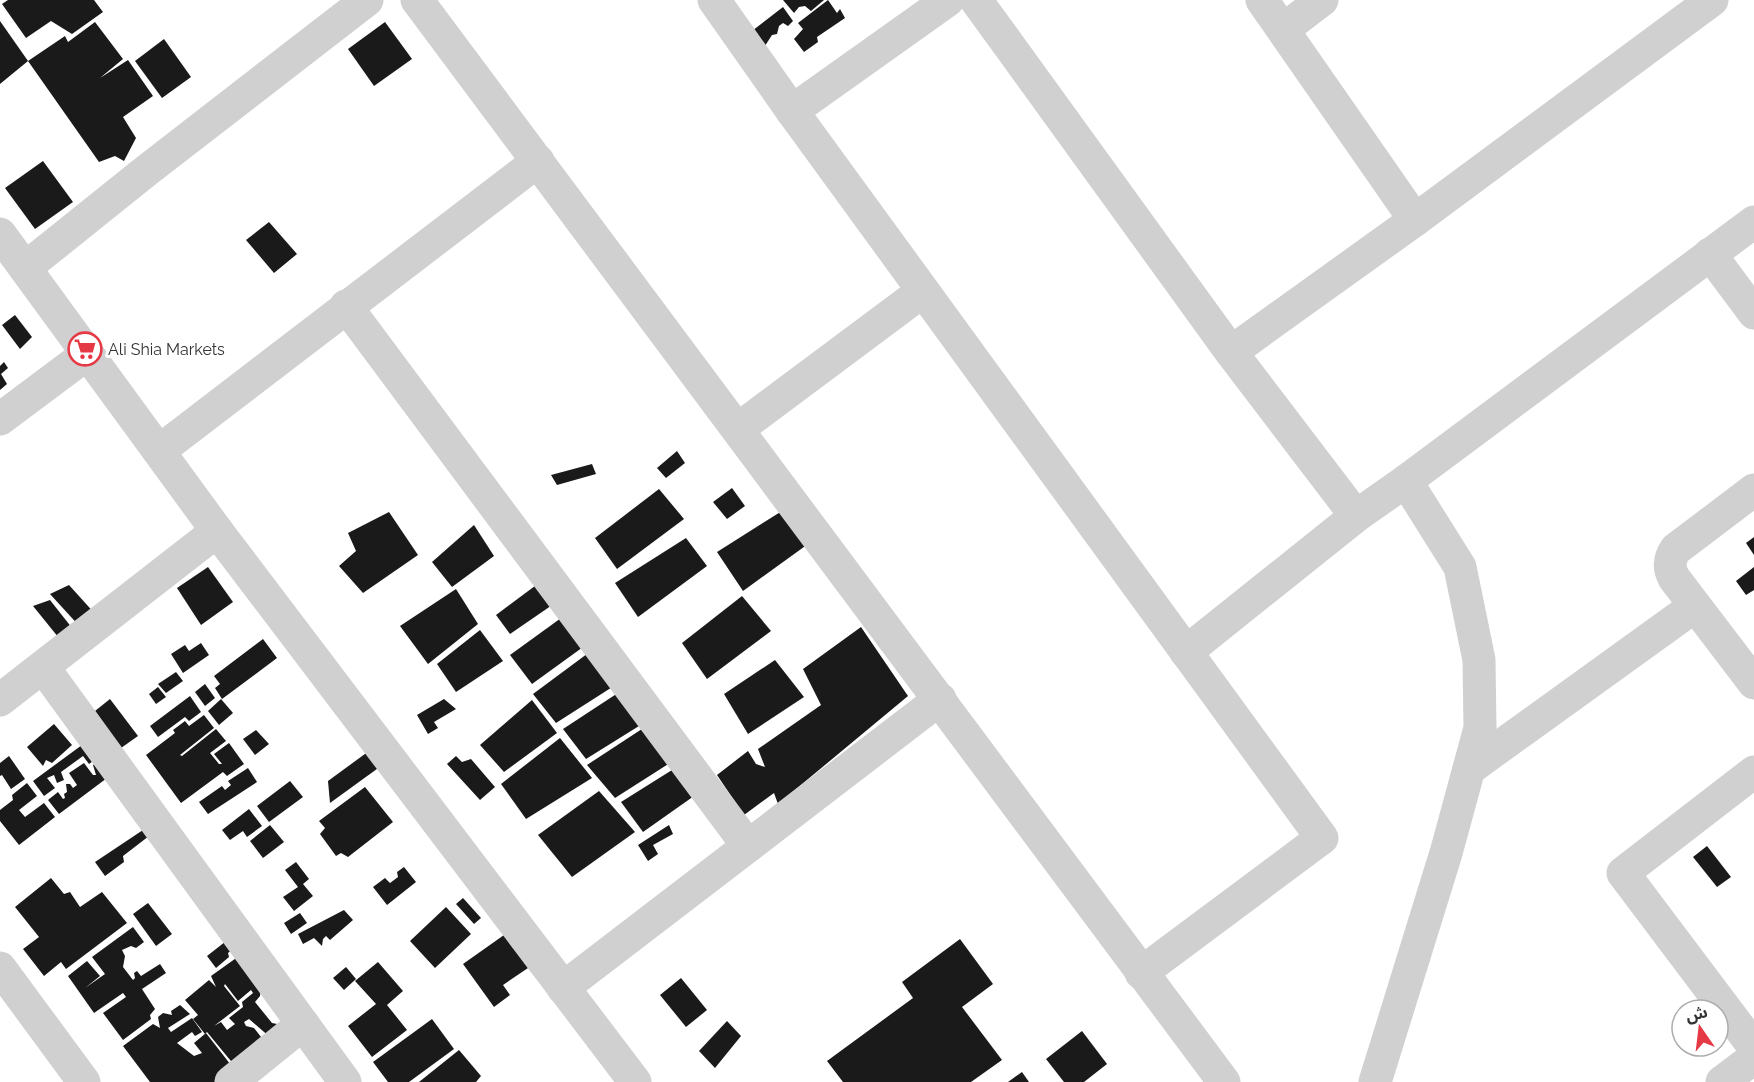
<svg xmlns="http://www.w3.org/2000/svg" width="1754" height="1082" font-family="Raleway,'Noto Sans Arabic',sans-serif">
	<style>
		.building { fill: #1a1a1a; fill-rule: evenodd }
		.lines { fill: none; stroke-linecap: round; stroke-linejoin: round }
		.minor { stroke: #d0d0d0; stroke-width: 33 }
		.labels { text-anchor: middle; stroke-width: 6; stroke-linejoin: round; paint-order: stroke }
		.poi-label { font-size: 16px; fill: #333; stroke: #fff; text-anchor: start }
	</style>
	<rect width="100%" height="100%" fill="#fff"/>
	<g class="building">
		<path d="M8,0H94L103,12L72,34L51,21L26,38L2,4Z"/>
		<path d="M783,0H824L811,11L805,6L799,7L794,13Z"/>
		<path d="M828,0L837,13L840,9L845,18L817,37L818,42L804,52L794,39L803,29L798,23Z"/>
		<path d="M783,7L793,21L788,26L783,23L779,26L777,34L772,35L761,52L748,34Z"/>
		<path d="M0,21L28,61L0,84Z"/>
		<path d="M95,22L123,59L100,78L128,60L153,96L123,117L136,138L124,161L115,156L99,162L28,61L65,36L68,42Z"/>
		<path d="M385,22L412,59L374,86L348,49Z"/>
		<path d="M164,39L191,77L162,98L135,61Z"/>
		<path d="M43,161L73,202L35,229L5,188Z"/>
		<path d="M269,222L297,254L274,273L246,240Z"/>
		<path d="M15,315L32,337L20,349L2,325Z"/>
		<path d="M4,362L8,368L1,374L7,384L0,390V366Z"/>
		<path d="M677,451L685,463L666,478L657,468Z"/>
		<path d="M592,464L596,474L557,485L551,475Z"/>
		<path d="M732,488L745,506L727,519L713,502Z"/>
		<path d="M659,489L684,519L617,569L595,538Z"/>
		<path d="M782,511L808,544L743,591L717,552Z"/>
		<path d="M389,512L418,555L363,593L339,566L356,551L348,533Z"/>
		<path d="M474,525L494,556L452,587L432,562Z"/>
		<path d="M1754,537V555L1746,543Z"/>
		<path d="M686,538L707,566L638,617L615,583Z"/>
		<path d="M208,567L233,602L201,625L177,588Z"/>
		<path d="M1754,567V590L1746,595L1736,581Z"/>
		<path d="M543,580L558,601L510,634L496,615Z"/>
		<path d="M69,585L97,616L82,629L50,594Z"/>
		<path d="M456,589L478,624L428,664L400,626Z"/>
		<path d="M742,596L771,631L707,679L682,643Z"/>
		<path d="M50,600L76,633L63,643L33,606Z"/>
		<path d="M568,613L590,642L532,684L510,655Z"/>
		<path d="M861,627L908,696L778,804L774,793L744,815L717,775L748,751L756,764L765,767L758,749L821,705L803,669Z"/>
		<path d="M480,630L503,661L456,692L437,664Z"/>
		<path d="M263,639L277,658L222,699L215,688L220,684L214,676Z"/>
		<path d="M201,643L209,655L183,673L171,654L185,645L189,651Z"/>
		<path d="M595,648L617,684L556,723L533,694Z"/>
		<path d="M775,660L804,697L748,734L724,694Z"/>
		<path d="M176,672L183,681L166,693L158,684Z"/>
		<path d="M205,684L215,698L205,706L195,692Z"/>
		<path d="M158,687L166,697L156,704L149,694Z"/>
		<path d="M624,689L647,721L586,759L563,729Z"/>
		<path d="M190,696L201,712L189,721L185,717L158,737L150,726Z"/>
		<path d="M110,699L138,736L121,748L95,711Z"/>
		<path d="M221,699L233,713L219,725L208,711Z"/>
		<path d="M444,699L456,709L434,722L438,728L428,734L417,715Z"/>
		<path d="M532,700L557,733L504,772L480,745Z"/>
		<path d="M204,715L214,728L180,755L182,756L216,729L226,741L210,753L219,764H222L214,754L229,743L244,764L227,776L223,772L181,803L146,755L175,733L173,730L185,721L189,726Z"/>
		<path d="M54,724L72,745L52,763L46,760L43,766L27,747Z"/>
		<path d="M648,725L673,761L615,798L587,765Z"/>
		<path d="M256,730L269,744L255,755L243,739Z"/>
		<path d="M560,738L592,778L526,819L501,784Z"/>
		<path d="M82,745L104,753L89,764L83,756L61,772L64,780L57,783L54,775L47,778L55,788L44,796L33,781Z"/>
		<path d="M369,751L381,766L330,803L328,781Z"/>
		<path d="M9,756L25,779L11,789L2,775L0,776V763Z"/>
		<path d="M456,756L462,762L471,759L495,787L480,800L447,764Z"/>
		<path d="M104,757L115,772L59,814L48,800L58,792L63,799L65,798L64,794L67,792L66,784H70L73,788L77,785L69,773L84,763L93,775H96L93,765Z"/>
		<path d="M248,768L257,782L208,814L199,802L222,786L225,790L231,785L228,781Z"/>
		<path d="M672,770L694,796L643,832L621,802Z"/>
		<path d="M290,781L303,797L269,822L257,806Z"/>
		<path d="M27,783L37,796L19,810L25,817L44,803L55,817L19,845L0,821V810L13,800L12,795Z"/>
		<path d="M365,787L393,822L348,857L341,853L336,856L320,834L325,828L319,821Z"/>
		<path d="M599,791L635,832L572,877L538,835Z"/>
		<path d="M249,809L262,826L247,837L243,831L230,840L222,830Z"/>
		<path d="M270,825L284,842L263,858L250,841Z"/>
		<path d="M669,825L673,834L653,845L658,854L648,861L638,845Z"/>
		<path d="M146,828L149,836L123,856L124,862L105,876L95,862Z"/>
		<path d="M1707,846L1731,877L1717,887L1693,857Z"/>
		<path d="M296,862L309,879L303,884L313,896L294,911L283,897L298,887L285,870Z"/>
		<path d="M404,867L416,882L387,905L373,887L385,878L390,883L398,877L397,872Z"/>
		<path d="M51,878L64,894L70,892L80,907L102,892L127,923L66,969L61,962L44,976L23,949L39,937L15,907Z"/>
		<path d="M463,898L481,918L474,924L456,904Z"/>
		<path d="M148,903L172,934L156,946L133,914Z"/>
		<path d="M446,907L471,934L435,968L410,941Z"/>
		<path d="M344,910L353,920L330,940L326,936L323,939L322,946L314,938L303,944L298,934Z"/>
		<path d="M300,913L307,923L291,934L284,923Z"/>
		<path d="M133,927L144,942L136,948L131,946L122,950L125,956L123,967L133,980L135,978L134,973L137,971L141,976L160,964L166,973L142,989L155,1009L150,1015L151,1019L123,1040L103,1013L126,997L123,993L94,1013L68,976L87,961L100,976L85,988L105,974L92,957Z"/>
		<path d="M504,935L528,968L503,985L510,995L494,1007L463,964Z"/>
		<path d="M230,938L237,946L228,953L229,957L216,968L207,956Z"/>
		<path d="M960,939L993,984L962,1007L1002,1060L971,1082H843L827,1061L913,998L902,982Z"/>
		<path d="M239,956L261,986L260,996L255,1002L272,1023L277,1024L271,1038L249,1019L244,1022L246,1026L254,1028L265,1042L235,1066L207,1032L205,1034L193,1019L198,1015L185,1000L209,980L216,987L211,976ZM225,984L238,1001L251,990L253,993L242,1002L243,1007L229,1018L235,1024L227,1030L221,1022L214,1026L240,1006L224,986Z"/>
		<path d="M378,962L403,991L387,1005L407,1030L372,1057L348,1026L376,1004L355,981Z"/>
		<path d="M346,967L356,979L344,990L333,978Z"/>
		<path d="M681,978L707,1010L686,1027L660,995Z"/>
		<path d="M180,1005L190,1014L168,1028L171,1032L192,1018L202,1032L195,1036L192,1032L177,1043L194,1056L202,1053L194,1043L206,1033L234,1069L218,1082H150L123,1046L153,1024L160,1028L158,1017L163,1013L172,1015L171,1011Z"/>
		<path d="M432,1019L454,1049L409,1082H388L373,1062Z"/>
		<path d="M727,1021L741,1036L715,1068L699,1051Z"/>
		<path d="M1082,1031L1107,1064L1084,1082H1064L1046,1059Z"/>
		<path d="M459,1050L481,1076L476,1082H419Z"/>
		<path d="M1022,1072L1029,1082H1008Z"/>
	</g>
	<g class="lines">
		<g class="minor">
			<path d="M417,0L1224,1082"/>
			<path d="M714,0L792,111L1322,838L1141,973"/>
			<path d="M976,0L1231,352L1356,516"/>
			<path d="M1262,0L1415,220"/>
			<path d="M1284,29L1322,0"/>
			<path d="M792,111L948,0"/>
			<path d="M0,234L217,531L635,1082"/>
			<path d="M1710,254L1754,313"/>
			<path d="M25,268L146,171L367,0"/>
			<path d="M346,306L748,846"/>
			<path d="M1231,352L1415,220L1712,0"/>
			<path d="M0,419L87,354"/>
			<path d="M738,429L923,291"/>
			<path d="M159,451L538,161"/>
			<path d="M1754,490L1676,549C1669,559 1668,567 1674,578L1754,683"/>
			<path d="M1186,652L1356,516L1406,481L1754,222"/>
			<path d="M43,667L345,1082"/>
			<path d="M0,700L217,531"/>
			<path d="M1469,769L1695,606"/>
			<path d="M1754,772L1623,873L1754,1047"/>
			<path d="M0,968L84,1082"/>
			<path d="M563,988L940,699"/>
			<path d="M231,1082L303,1024"/>
			<path d="M1375,1082L1446,853L1480,728L1479,660L1460,567L1406,481"/>
			<path d="M1722,1082L1754,1058"/>
		</g>
	</g>
	<defs>
		<symbol id="supermarket-ring" viewBox="-11 -11 22 22"><circle r="9.5" fill="#fff" stroke="#e63946" stroke-width="1.5"/><path d="M-6-5.5h2.5l.6 2H6L4.5 2H-2.5L-4.4-4H-6ZM-1.5 3.2a1.3 1.3 0 1 0 .1 0ZM3 3.2a1.3 1.3 0 1 0 .1 0Z" fill="#e63946"/></symbol>
	</defs>
	<g fill-rule="evenodd">
		<use href="#supermarket-ring" x="66" y="330" width="38" height="38"/>
	</g>
	<g class="labels">
		<g class="poi-label">
			<text x="108" y="355">Ali Shia Markets</text>
		</g>
	</g>
	<g transform="translate(1700 1028) rotate(346)"><circle r="28" fill="#ffffff" stroke="#adadad" stroke-width="1.5"/>
	<path d="M0-4.5L10 22L0 15L-10 22Z" fill="#e63946"/>
	<text y="-9" font-size="16" font-weight="bold" text-anchor="middle" fill="#333333">ش</text>
	</g>
</svg>
